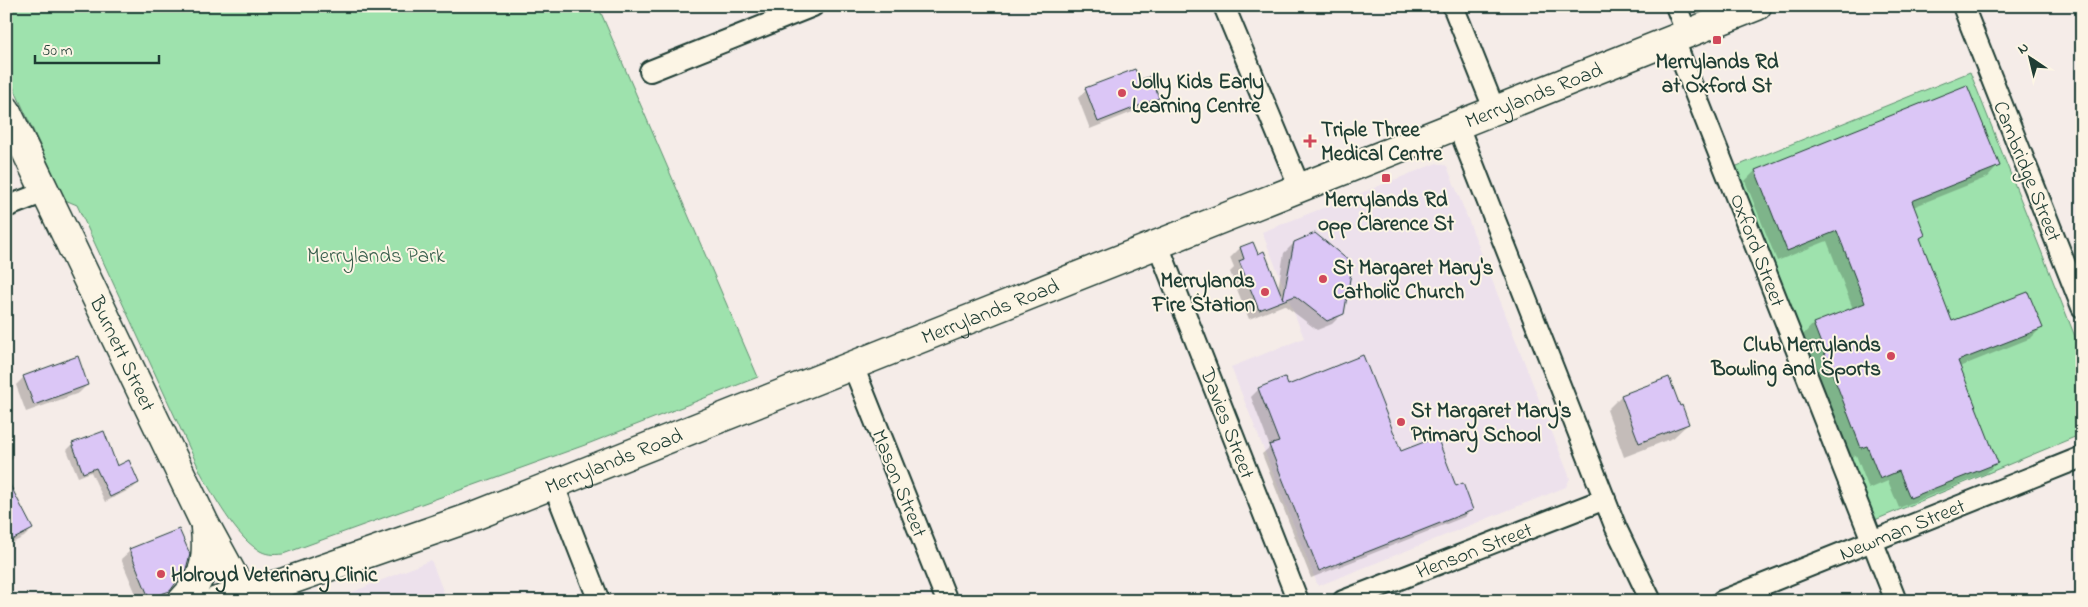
<svg xmlns="http://www.w3.org/2000/svg" width="2088" height="607" font-family="'Indie Flower',sans-serif">
	<style>
		.built { fill: #ede1ec }
		.green { fill: #9ee2ad; stroke: #5e9070 }
		.shadow { fill: #0003 }
		.building { fill: #dbc6f6; stroke: #1f3d34 }
		.lines { fill: none; stroke-linecap: round; stroke-linejoin: round }
		.minor-casing { stroke: #1f3d34; stroke-width: 24 }
		.secondary-casing { stroke: #1f3d34; stroke-width: 31 }
		.minor { stroke: #fcf5e5; stroke-width: 20 }
		.secondary { stroke: #fcf5e5; stroke-width: 28 }
		.poi-dot { fill: #d1495b; stroke: #fcf5e5; stroke-width: 2 }
		.labels { text-anchor: middle; stroke-width: 4; stroke-linejoin: round; paint-order: stroke }
		.poi-label { font-size: 21px; font-weight: bold; fill: #1f3d34; stroke: #fcf5e5; text-anchor: start }
		.street-label { font-size: 21px; fill: #1f3d34; stroke: #fcf5e5 }
		.park-label { font-size: 21px; fill: #385e4c; stroke: #fcf5e5 }
	</style>
	<rect width="100%" height="100%" fill="#f5ece8"/>
	<filter id="ink" filterUnits="userSpaceOnUse"><feTurbulence type="fractalNoise" baseFrequency=".02" numOctaves="2"/><feDisplacementMap in="SourceGraphic" scale="10" xChannelSelector="R" yChannelSelector="G"/><feConvolveMatrix kernelMatrix="1 2 1 2 8 2 1 2 1" color-interpolation-filters="sRGB"/></filter>
	<g filter="url(#ink)">
		<g class="built">
			<path d="M1437,163L1447,166L1570,478L1566,487L1318,586L1231,367L1304,338L1262,232Z"/>
			<path d="M431,560L447,601H331Z"/>
		</g>
		<g class="green">
			<path d="M6,6H598L758,377L585,445L283,554C273,555 265,555 257,549C236,536 213,495 201,473L77,205L65,200L6,71Z"/>
			<path d="M1970,72L2082,354V434L1875,520L1727,170Z"/>
		</g>
		<g class="shadow">
			<path d="M1139,82L1158,97L1150,105L1090,129L1078,98L1086,90Z"/>
			<path d="M1998,166L1988,177L1913,207L1924,235L1919,240L1951,323L2041,328L2031,338L1959,367L1997,463L1986,473L1899,508L1888,481L1869,489L1856,455L1851,457L1803,335L1813,324L1853,309L1827,241L1777,261L1745,181L1755,171Z"/>
			<path d="M1294,243L1342,314L1332,324L1317,330L1284,305L1249,319L1230,272L1234,268L1230,258L1240,248L1252,244L1257,255L1278,289L1284,253Z"/>
			<path d="M24,377L87,385L79,393L26,412L16,385Z"/>
			<path d="M1287,386L1400,453L1472,509L1464,517L1311,578L1262,454L1270,447L1251,397L1259,389Z"/>
			<path d="M1621,396L1679,408L1688,424L1673,438L1624,457L1607,410Z"/>
			<path d="M103,433L117,467L138,483L133,488L105,502L91,472L78,477L67,450L72,445Z"/>
			<path d="M6,450L14,457L6,466Z"/>
			<path d="M6,497L32,529L24,537L6,546Z"/>
			<path d="M178,530L169,590L161,599L155,601H139L121,559L130,551Z"/>
			<path d="M366,596L367,601H355Z"/>
		</g>
		<g class="building">
			<path d="M1135,69L1140,80L1151,76L1159,98L1098,122L1085,88Z"/>
			<path d="M1967,85L2000,166L1912,201L1925,235L1920,238L1952,321L2028,292L2043,328L1958,361L1998,463L1910,498L1899,471L1880,479L1867,446L1861,448L1813,323L1865,303L1837,231L1787,251L1755,170Z"/>
			<path d="M1315,233L1349,261L1352,267L1344,314L1327,321L1295,296L1259,310L1239,261L1244,259L1240,247L1253,242L1258,254L1264,251L1283,299L1294,242Z"/>
			<path d="M1363,355L1401,451L1437,437L1456,486L1463,483L1473,510L1319,571L1269,445L1279,442L1258,388L1285,377L1288,385Z"/>
			<path d="M78,356L88,385L34,405L23,376Z"/>
			<path d="M1669,377L1680,406L1682,405L1689,424L1639,443L1621,395Z"/>
			<path d="M104,431L117,466L129,460L139,483L110,497L96,468L83,473L72,443Z"/>
			<path d="M6,477L33,529L6,543Z"/>
			<path d="M179,529L190,554L186,569L170,591L149,598L129,549Z"/>
		</g>
		<g class="lines">
			<defs>
				<g id="minor">
					<path d="M1224,6L1300,188"/>
					<path d="M1453,6L1495,111"/>
					<path d="M1676,6L1687,34"/>
					<path d="M1963,6L2082,307"/>
					<path d="M1674,40L1896,601"/>
					<path d="M650,71L813,6"/>
					<path d="M1458,126L1616,528L1651,601"/>
					<path d="M6,207L45,192"/>
					<path d="M1158,245L1298,601"/>
					<path d="M853,366L947,601"/>
					<path d="M554,486L599,601"/>
					<path d="M1343,601L1605,499"/>
					<path d="M1722,601L2082,457"/>
				</g>
				<g id="secondary">
					<path id="s1" d="M6,110L205,524L247,601"/>
					<path d="M182,601C205,578 208,559 205,528"/>
					<path id="s2" d="M217,601L285,582L469,518L1757,6"/>
				</g>
			</defs>
			<use href="#minor" class="minor-casing"/>
			<use href="#secondary" class="secondary-casing"/>
			<use href="#minor" class="minor"/>
			<use href="#secondary" class="secondary"/>
		</g>
	</g>
	<g class="poi-dot">
		<rect x="1712" y="35" width="10" height="10" rx="2.5"/>
		<circle cx="1122" cy="93" r="5"/>
		<path d="M1307.5 133.5h5v5h5v5h-5v5h-5v-5h-5v-5h5z"/>
		<rect x="1381" y="173" width="10" height="10" rx="2.5"/>
		<circle cx="1323" cy="279" r="5"/>
		<circle cx="1265" cy="292" r="5"/>
		<circle cx="1891" cy="356" r="5"/>
		<circle cx="1401" cy="422" r="5"/>
		<circle cx="161" cy="574" r="5"/>
	</g>
	<g class="labels">
		<g class="poi-label">
			<text x="1717" y="68" text-anchor="middle">Merrylands Rd<tspan x="1717" dy="24">at Oxford St</tspan></text>
			<text x="1132" y="88">Jolly Kids Early<tspan x="1132" dy="24">Learning Centre</tspan></text>
			<text x="1321" y="136">Triple Three<tspan x="1321" dy="24">Medical Centre</tspan></text>
			<text x="1386" y="206" text-anchor="middle">Merrylands Rd<tspan x="1386" dy="24">opp Clarence St</tspan></text>
			<text x="1333" y="274">St Margaret Mary's<tspan x="1333" dy="24">Catholic Church</tspan></text>
			<text x="1255" y="287" text-anchor="end">Merrylands<tspan x="1255" dy="24">Fire Station</tspan></text>
			<text x="1881" y="351" text-anchor="end">Club Merrylands<tspan x="1881" dy="24">Bowling and Sports</tspan></text>
			<text x="1411" y="417">St Margaret Mary's<tspan x="1411" dy="24">Primary School</tspan></text>
			<text x="171" y="581">Holroyd Veterinary Clinic</text>
		</g>
		<g class="street-label">
			<text dy="7" stroke="none"><textPath href="#s2" startOffset="1411">Merrylands Road</textPath></text>
			<text transform="translate(2028 171) rotate(68)" y="7">Cambridge Street</text>
			<text transform="translate(1758 250) rotate(69)" y="7">Oxford Street</text>
			<text dy="7" stroke="none"><textPath href="#s2" startOffset="826">Merrylands Road</textPath></text>
			<text dy="7" stroke="none"><textPath href="#s1" startOffset="270">Burnett Street</textPath></text>
			<text transform="translate(1228 423) rotate(69)" y="7">Davies Street</text>
			<text dy="7" stroke="none"><textPath href="#s2" startOffset="421">Merrylands Road</textPath></text>
			<text transform="translate(900 483) rotate(68)" y="7">Mason Street</text>
			<text transform="translate(1902 529) rotate(-22)" y="7">Newman Street</text>
			<text transform="translate(1474 550) rotate(-21)" y="7">Henson Street</text>
		</g>
		<g class="park-label">
			<text x="376" y="262">Merrylands Park</text>
		</g>
	</g>
	<rect width="2088" height="607" fill="none" stroke="#fcf5e5" stroke-width="25"/>
	<rect x="12" y="12" width="2063" height="582" fill="none" stroke="#1f3d34" stroke-width="2" filter="url(#ink)"/>
	<g transform="translate(2030 58) rotate(325)" stroke="#fcf5e5" stroke-width="4" paint-order="stroke">
	<path d="M0-4L9 19L0 12L-9 19Z" fill="#1f3d34"/>
	<text y="-8" font-size="14" font-weight="bold" text-anchor="middle" fill="#1f3d34">N</text>
	</g>
	<path d="M35 55v8h124v-8" fill="none" stroke="#1f3d34" stroke-width="2.5"/>
	<text x="42" y="55" font-size="15" fill="#1f3d34" stroke="#fcf5e5" stroke-width="4" paint-order="stroke">50 m</text>
</svg>
